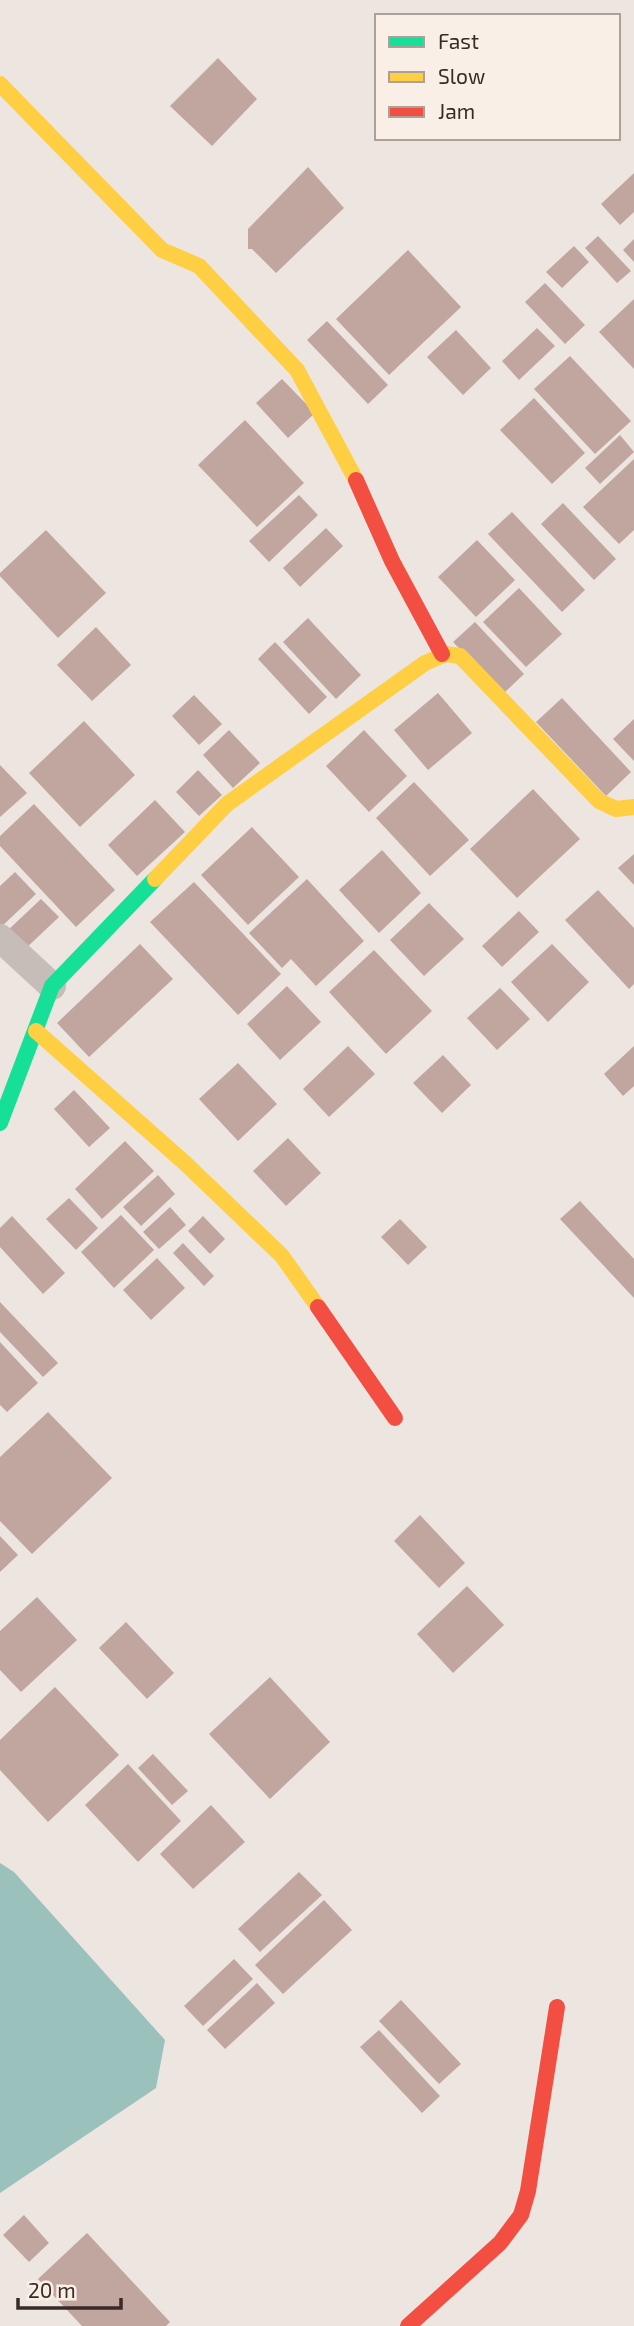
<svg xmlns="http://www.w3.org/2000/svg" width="634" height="2326" font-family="'Exo 2',sans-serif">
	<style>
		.water { fill: #9bc1bc }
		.building { fill: #c1a6a0 }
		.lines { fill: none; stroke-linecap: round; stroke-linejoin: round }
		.street { stroke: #c6bdb8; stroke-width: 28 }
		.fast { stroke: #16e098; stroke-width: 16 }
		.slow { stroke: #ffcf43; stroke-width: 16 }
		.jam { stroke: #f24e42; stroke-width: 16 }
	</style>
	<rect width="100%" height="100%" fill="#ede5e0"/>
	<path class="water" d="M0,1863L14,1872L165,2040L156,2088L0,2193Z"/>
	<g class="building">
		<path d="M218,58L257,99L212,146L170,106Z"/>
		<path d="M308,167L344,208L276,273L252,249H248V229Z"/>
		<path d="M634,173V212L620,225L601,204Z"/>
		<path d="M598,236L631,271L617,283L585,248Z"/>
		<path d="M634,239V262L623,250Z"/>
		<path d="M574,246L589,262L562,288L546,272Z"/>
		<path d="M408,250L461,307L389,375L336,319Z"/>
		<path d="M545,283L585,325L565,344L525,302Z"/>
		<path d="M634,299V369L599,332Z"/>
		<path d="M327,321L388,385L368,404L307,340Z"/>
		<path d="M537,328L555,346L519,380L502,361Z"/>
		<path d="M456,330L491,368L463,395L427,357Z"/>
		<path d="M570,356L631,421L595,454L534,389Z"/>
		<path d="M282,379L315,413L288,438L256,403Z"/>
		<path d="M534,398L585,453L552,484L500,430Z"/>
		<path d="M245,420L304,483L257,527L198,465Z"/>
		<path d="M620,435L634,452L600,484L585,468Z"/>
		<path d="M634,459V530L619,544L583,507Z"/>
		<path d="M299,495L318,515L269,562L249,541Z"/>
		<path d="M563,503L616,559L594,580L541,524Z"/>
		<path d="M512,512L585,590L562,612L488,534Z"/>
		<path d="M326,528L343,546L300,587L283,568Z"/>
		<path d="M46,530L106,593L58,638L0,576V573Z"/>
		<path d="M477,540L515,580L476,617L438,577Z"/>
		<path d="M519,588L562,634L526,667L483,622Z"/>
		<path d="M308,618L361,675L336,699L283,642Z"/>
		<path d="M475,622L524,674L503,694L453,642Z"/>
		<path d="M96,627L131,665L92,701L57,665Z"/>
		<path d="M275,642L327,697L309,714L258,659Z"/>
		<path d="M438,693L472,733L428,770L394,730Z"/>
		<path d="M194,695L222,724L199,745L172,716Z"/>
		<path d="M562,698L631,772L606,796L536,722Z"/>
		<path d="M634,719V761L613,739Z"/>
		<path d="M84,721L135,775L80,827L29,773Z"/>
		<path d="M229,730L260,763L233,788L203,755Z"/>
		<path d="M364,730L407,776L369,812L326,766Z"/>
		<path d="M0,765L27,793L0,817Z"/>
		<path d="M198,770L222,795L199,816L176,792Z"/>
		<path d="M414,782L469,840L430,876L376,818Z"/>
		<path d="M533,789L580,839L517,898L470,849Z"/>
		<path d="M155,800L185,832L137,876L108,845Z"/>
		<path d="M34,804L115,890L76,927L0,846V836Z"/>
		<path d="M252,827L299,877L248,925L201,875Z"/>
		<path d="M382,850L421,893L379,933L339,890Z"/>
		<path d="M634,854V885L618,868Z"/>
		<path d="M15,872L36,894L0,928V886Z"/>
		<path d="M307,879L364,941L316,986L291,959L282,968L249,933Z"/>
		<path d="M194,882L281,974L238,1015L150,922Z"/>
		<path d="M598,890L634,928V984L629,989L565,920Z"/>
		<path d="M41,899L59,917L24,950L7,931Z"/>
		<path d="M429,903L464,939L424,976L390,940Z"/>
		<path d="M519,911L539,932L502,967L482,946Z"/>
		<path d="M140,944L173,979L89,1057L57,1023Z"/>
		<path d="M552,944L589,982L548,1022L511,982Z"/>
		<path d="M374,950L432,1011L386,1054L329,992Z"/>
		<path d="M287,986L321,1022L280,1060L247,1024Z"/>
		<path d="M500,988L530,1019L497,1050L467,1018Z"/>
		<path d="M348,1046L375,1074L329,1117L303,1089Z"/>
		<path d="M634,1046V1086L623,1096L604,1074Z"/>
		<path d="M443,1055L471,1085L442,1113L413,1083Z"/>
		<path d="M238,1063L277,1104L238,1141L199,1099Z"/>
		<path d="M74,1090L110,1128L89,1147L54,1109Z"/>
		<path d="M288,1138L321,1173L286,1206L253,1171Z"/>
		<path d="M125,1141L154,1171L102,1219L75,1189Z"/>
		<path d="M158,1175L175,1194L141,1226L123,1207Z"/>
		<path d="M69,1198L98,1228L76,1250L46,1219Z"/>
		<path d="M580,1201L634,1259V1298L560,1219Z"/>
		<path d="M170,1207L186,1225L159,1249L143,1232Z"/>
		<path d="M121,1215L154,1250L114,1288L81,1252Z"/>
		<path d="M12,1216L65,1273L43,1294L0,1247V1228Z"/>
		<path d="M203,1216L225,1239L210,1254L188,1231Z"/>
		<path d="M400,1219L427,1247L408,1265L381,1237Z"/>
		<path d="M183,1243L214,1276L204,1286L173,1253Z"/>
		<path d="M157,1258L185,1288L151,1320L123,1290Z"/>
		<path d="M0,1302L58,1363L43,1377L0,1332Z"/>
		<path d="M0,1342L38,1383L7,1412L0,1405Z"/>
		<path d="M48,1412L112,1478L32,1554L0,1521V1457Z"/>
		<path d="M420,1515L465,1563L439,1588L394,1541Z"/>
		<path d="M0,1536L18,1555L0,1572Z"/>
		<path d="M467,1586L504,1625L453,1673L417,1634Z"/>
		<path d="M37,1597L77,1640L21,1692L0,1670V1631Z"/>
		<path d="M126,1622L174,1673L147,1699L99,1648Z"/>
		<path d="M270,1677L330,1742L270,1799L209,1734Z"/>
		<path d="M55,1687L119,1755L48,1822L0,1770V1740Z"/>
		<path d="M153,1754L188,1791L172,1805L138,1768Z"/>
		<path d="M128,1764L181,1821L138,1862L85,1805Z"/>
		<path d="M211,1805L245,1842L193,1889L160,1854Z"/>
		<path d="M299,1872L322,1895L260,1952L238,1929Z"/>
		<path d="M324,1900L352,1930L283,1994L255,1965Z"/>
		<path d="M234,1959L253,1979L203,2026L184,2006Z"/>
		<path d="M257,1983L275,2003L225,2049L207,2030Z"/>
		<path d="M401,2000L461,2064L439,2084L379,2021Z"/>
		<path d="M379,2030L440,2096L422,2113L360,2047Z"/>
		<path d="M24,2215L49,2243L29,2262L3,2235Z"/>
		<path d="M87,2233L170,2322L166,2326H82L38,2279Z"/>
	</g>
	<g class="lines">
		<path class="street" d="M0,938L52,986"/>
		<path class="fast" d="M0,1123L52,986L155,879"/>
		<g class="slow">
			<path d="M0,84L162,250L199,266L297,370L356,480"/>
			<path d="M155,879L227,804L425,663L446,654L460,656L599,801L616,809L634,807"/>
			<path d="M36,1031L186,1164L282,1256L318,1307"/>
		</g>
		<g class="jam">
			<path d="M356,480L392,561L442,654"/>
			<path d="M318,1307L395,1418"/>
			<path d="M408,2326L500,2243L521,2215L528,2191L557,2007"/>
		</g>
	</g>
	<rect x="375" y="14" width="245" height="126" fill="#faefe7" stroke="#aca09a" stroke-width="2"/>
	<rect x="389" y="37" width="35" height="10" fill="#16e098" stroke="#aca09a" stroke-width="2"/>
	<text x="438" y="49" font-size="21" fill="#372a27">Fast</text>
	<rect x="389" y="72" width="35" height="10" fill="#ffcf43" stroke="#aca09a" stroke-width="2"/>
	<text x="438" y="84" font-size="21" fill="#372a27">Slow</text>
	<rect x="389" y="107" width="35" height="10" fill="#f24e42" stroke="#aca09a" stroke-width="2"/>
	<text x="438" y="119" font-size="21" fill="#372a27">Jam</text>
	<path d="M18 2298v10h103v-10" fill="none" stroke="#372a27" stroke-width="3.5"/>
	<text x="28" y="2298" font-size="21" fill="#372a27" stroke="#faefe7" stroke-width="5" paint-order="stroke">20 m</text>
</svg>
